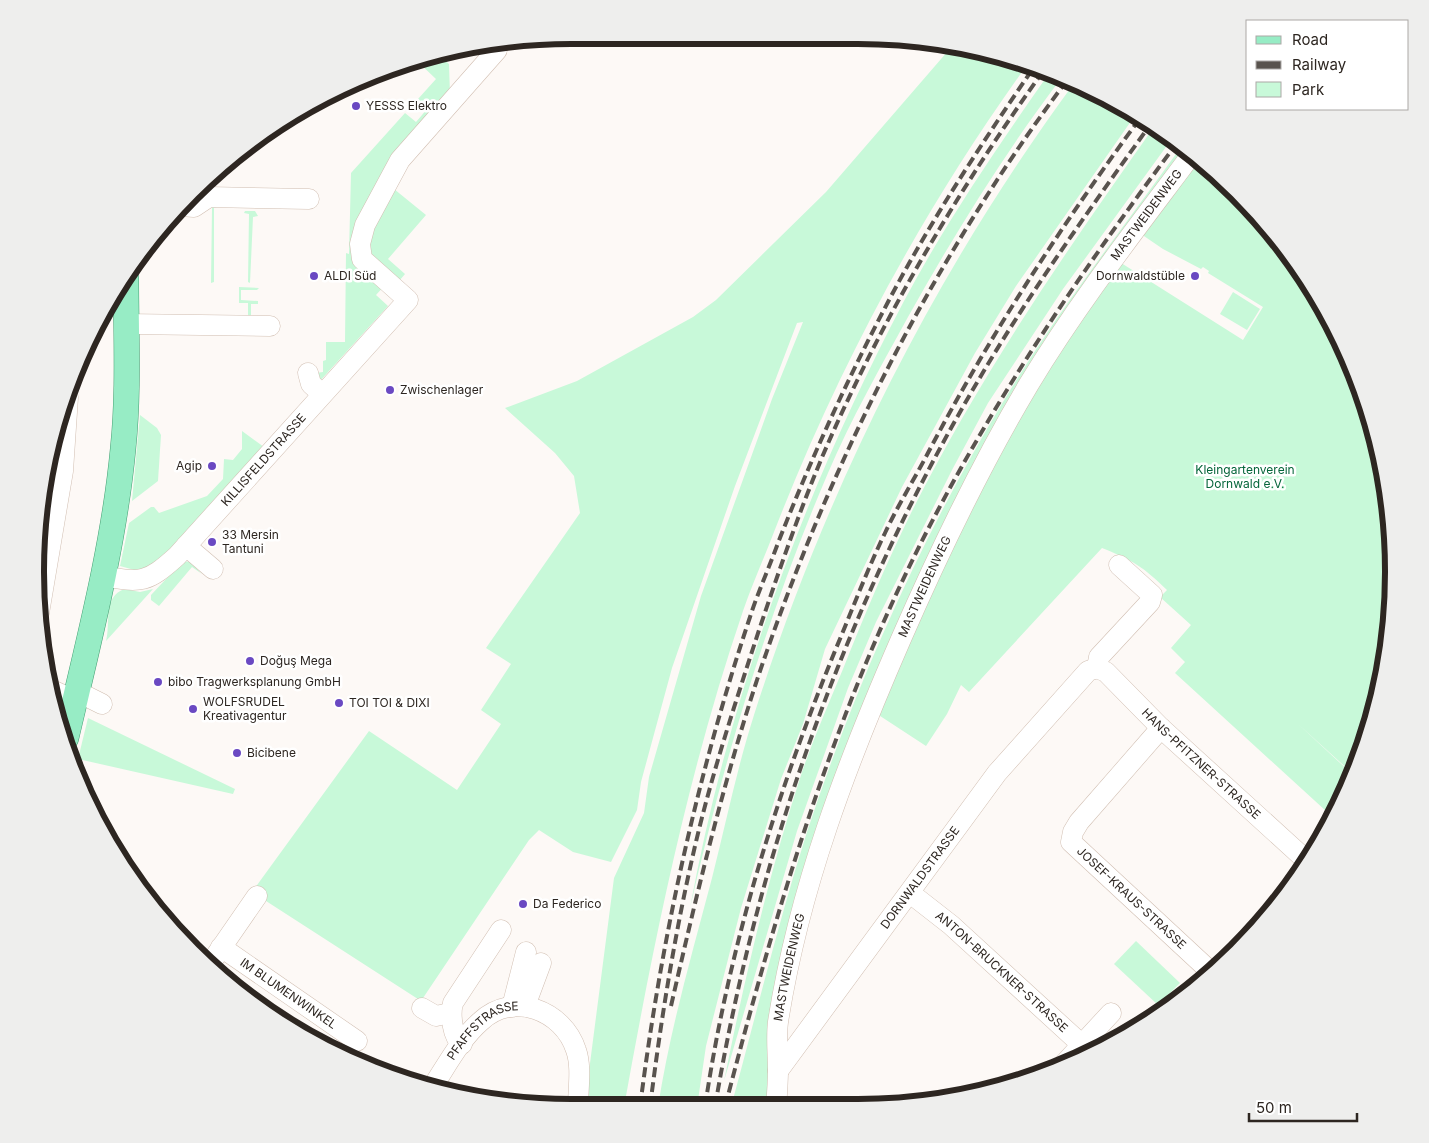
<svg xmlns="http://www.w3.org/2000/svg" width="1429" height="1143" font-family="Inter,sans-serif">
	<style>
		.green { fill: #c8f9d9 }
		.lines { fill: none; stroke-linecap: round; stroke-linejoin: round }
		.minor-casing { stroke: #d1beb1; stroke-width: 21 }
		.major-casing { stroke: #449f72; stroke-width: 26 }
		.minor { stroke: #fff; stroke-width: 20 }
		.major { stroke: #97ecc5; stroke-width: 25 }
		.rail { stroke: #59534e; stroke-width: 4; stroke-dasharray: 10 5; stroke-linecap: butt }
		.poi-dot { fill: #6a49c2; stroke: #fff; stroke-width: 2 }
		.labels { text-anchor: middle; stroke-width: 5; stroke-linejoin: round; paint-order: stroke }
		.poi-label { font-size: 12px; fill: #2d2621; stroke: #fff; text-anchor: start }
		.street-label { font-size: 12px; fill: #2d2621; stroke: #fff }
		.park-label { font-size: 12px; fill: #05653a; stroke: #fff }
		.rim { fill: none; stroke: #2d2621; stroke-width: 6 }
	</style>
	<rect width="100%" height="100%" fill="#fdf9f6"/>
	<g class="green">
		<path d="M954,44L1027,65C923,209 838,367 774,532C764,558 752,585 743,611C688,772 654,940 624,1107H587L589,1071L614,878L644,813L649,777L701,596L772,399L803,322L797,323L735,486L672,668L641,782L637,810L611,862L573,852L539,830L529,840L421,1001L252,892L369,731L457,790L501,724L481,710L511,664L486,648L580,513L574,476L555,453L505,408L577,381L693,317L716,300L826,192Z"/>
		<path d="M441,52L439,55L449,64L450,95L358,232L385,285L376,295L388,306L319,382L316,373L323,372V361L326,360V342H345L346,253L349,254L351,173L405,113L416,122L428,108L418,99L436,79L416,60Z"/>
		<path d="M1050,72L1063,76C1005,152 955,233 908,317C880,368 851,419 828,473C768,613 724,759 690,908C729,696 804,491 904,301C946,222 998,146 1050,72Z"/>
		<path d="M1075,82L1136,114L1016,286L975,353L902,487L825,649L803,724L781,779L741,908L706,1046L697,1107H658C670,1029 692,954 712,878C726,823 737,768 754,715C826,489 934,273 1075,82Z"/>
		<path d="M1154,127L1171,140L1063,289L988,403L952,470L876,622L848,688L797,831L724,1081C745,977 769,873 802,772C814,737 829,703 843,669C864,616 886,564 911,513C979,377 1066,251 1154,127Z"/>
		<path d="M1181,147L1187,151L1055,329L819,819L768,1107H731C756,1015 778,923 807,832C856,683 922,536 1003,402C1056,313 1121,231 1181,147Z"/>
		<path d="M1195,157L1211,168L1283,245L1339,334L1376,432L1393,536L1389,641L1366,744L1352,773L1297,723L1352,774L1344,792L1326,811L1175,673L1185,662L1171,648L1191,625L1160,597L1167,590C1142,566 1134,561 1102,548L969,692L961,685L947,714L926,746L874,712L984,469L1118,261L1243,340L1263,307L1208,273L1209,271L1203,267L1201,269L1163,249L1138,232Z"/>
		<path d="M394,189L426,215L388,259L405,274L399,281L364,251L363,244Z"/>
		<path d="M220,206L214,208V282L211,283L212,208L207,207Z"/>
		<path d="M245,211H255L258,216L253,217L250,283L248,282L249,214L244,213Z"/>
		<path d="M239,287L259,288L257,290H241V300L258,301V304H251V316H248V303H239Z"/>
		<path d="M1233,292L1260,309L1247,330L1220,314Z"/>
		<path d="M140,415L157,428L161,435L158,481L132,501Z"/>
		<path d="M242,431L264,447L160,564L138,571L120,566L129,523L151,507H154L159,513L207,496L223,479L224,459L233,460L242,449Z"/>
		<path d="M183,561L190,562L202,574L192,567L159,606L151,600V595Z"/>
		<path d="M125,589L140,592L153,589L106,641C111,624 102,596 125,589Z"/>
		<path d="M88,718L235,789L233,794L78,759Z"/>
		<path d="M1136,941L1180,983L1158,1005L1114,964Z"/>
	</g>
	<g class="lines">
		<defs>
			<g id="minor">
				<path d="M181,206L194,207L209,197L309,199"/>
				<path d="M126,324L270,326"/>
				<path d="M308,373L311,384L322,394"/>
				<path d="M186,546L213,569"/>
				<path id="s1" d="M102,576C142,583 147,583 177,556L408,300L362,259L360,244L365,225L400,160L497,50"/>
				<path d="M39,613L63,471L68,397"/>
				<path id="s2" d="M1097,668L1106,672L1161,728L1307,861"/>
				<path d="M1097,668L1099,657L1150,602L1152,595L1119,565"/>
				<path d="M50,689L74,700"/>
				<path d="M76,691L102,704"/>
				<path id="s3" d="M1161,728L1079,822L1073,832L1071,842L1211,972"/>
				<path id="s4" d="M910,893L951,925L1092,1054"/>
				<path id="s5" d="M221,947L357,1041"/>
				<path d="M210,964L257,896"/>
				<path d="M525,1006L541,963"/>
				<path d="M512,1007L526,952"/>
				<path d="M422,1008L436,1016L450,1013"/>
				<path d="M462,1044C452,1037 450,1014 453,1003L501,930"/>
				<path d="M1064,1064L1111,1013"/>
				<path id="s6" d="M778,1071L997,773L1088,671L1097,668"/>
				<path id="s7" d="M431,1089C446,1067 460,1039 481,1021C513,991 563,1010 576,1050C582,1067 578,1089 578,1107"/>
				<path id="s8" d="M776,1107C777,1095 778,1082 778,1070C778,1054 776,1038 778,1022C799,888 847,763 901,639C939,552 980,466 1029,384C1078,303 1136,229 1192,154"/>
			</g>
			<path id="major" d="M66,738C88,644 114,545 123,449C129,392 126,335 126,278"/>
		</defs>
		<use href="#minor" class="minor-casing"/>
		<use href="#major" class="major-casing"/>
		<use href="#minor" class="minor"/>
		<use href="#major" class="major"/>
		<g class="rail">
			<path d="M671,1006C696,897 722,787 757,680C829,465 932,260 1068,79"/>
			<path d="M640,1107C661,940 697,776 750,617C758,592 769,568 778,543C810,461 847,380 888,302C931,220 982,143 1034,67"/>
			<path d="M650,1107C661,1019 675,932 695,846C712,773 736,701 759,630C779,571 799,512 823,455C881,320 958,190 1044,70"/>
			<path d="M705,1107C729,944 779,785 842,634C856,600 869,566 885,533C898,505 915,478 929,451C990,335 1063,223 1141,117"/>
			<path d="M715,1107C759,845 851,592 988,364C1038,281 1094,203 1150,125"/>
			<path d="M725,1107C776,911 833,714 926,533C998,393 1083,269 1177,143"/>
		</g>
	</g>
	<g class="poi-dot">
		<circle cx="356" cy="106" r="5"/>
		<circle cx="314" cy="276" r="5"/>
		<circle cx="1195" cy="276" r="5"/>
		<circle cx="390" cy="390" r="5"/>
		<circle cx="212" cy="466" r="5"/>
		<circle cx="212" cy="542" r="5"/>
		<circle cx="250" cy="661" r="5"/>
		<circle cx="158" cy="682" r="5"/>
		<circle cx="339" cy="703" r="5"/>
		<circle cx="193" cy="709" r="5"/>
		<circle cx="237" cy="753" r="5"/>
		<circle cx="523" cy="904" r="5"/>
	</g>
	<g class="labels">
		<g class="poi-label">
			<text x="366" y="110">YESSS Elektro</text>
			<text x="324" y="280">ALDI Süd</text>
			<text x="1185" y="280" text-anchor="end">Dornwaldstüble</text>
			<text x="400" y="394">Zwischenlager</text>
			<text x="202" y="470" text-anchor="end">Agip</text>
			<text x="222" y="539">33 Mersin<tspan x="222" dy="14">Tantuni</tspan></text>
			<text x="260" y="665">Doğuş Mega</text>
			<text x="168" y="686">bibo Tragwerksplanung GmbH</text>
			<text x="203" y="706">WOLFSRUDEL<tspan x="203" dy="14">Kreativagentur</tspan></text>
			<text x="349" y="707">TOI TOI &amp; DIXI</text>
			<text x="247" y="757">Bicibene</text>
			<text x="533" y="908">Da Federico</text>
		</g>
		<g class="street-label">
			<text dy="4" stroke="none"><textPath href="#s8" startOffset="980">MASTWEIDENWEG</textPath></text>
			<text dy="4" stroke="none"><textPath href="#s1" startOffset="212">KILLISFELDSTRASSE</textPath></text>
			<text dy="4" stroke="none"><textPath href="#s8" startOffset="546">MASTWEIDENWEG</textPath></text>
			<text dy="4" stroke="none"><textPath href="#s2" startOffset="142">HANS-PFITZNER-STRASSE</textPath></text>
			<text dy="4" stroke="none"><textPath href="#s6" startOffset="240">DORNWALDSTRASSE</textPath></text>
			<text dy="4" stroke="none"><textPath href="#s3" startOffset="229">JOSEF-KRAUS-STRASSE</textPath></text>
			<text dy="4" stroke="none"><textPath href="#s8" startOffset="141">MASTWEIDENWEG</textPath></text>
			<text dy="4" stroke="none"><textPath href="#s4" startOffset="121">ANTON-BRUCKNER-STRASSE</textPath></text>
			<text dy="4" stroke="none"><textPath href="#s5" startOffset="82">IM BLUMENWINKEL</textPath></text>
			<text dy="4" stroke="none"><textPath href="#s7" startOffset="81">PFAFFSTRASSE</textPath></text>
		</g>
		<g class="park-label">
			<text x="1245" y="474">Kleingartenverein<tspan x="1245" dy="14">Dornwald e.V.</tspan></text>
		</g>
	</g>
	<path d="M0 0H1429V1143H0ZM571 44H858A527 527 0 0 1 1385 571V572A527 527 0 0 1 858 1099H571A527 527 0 0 1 44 572V571A527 527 0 0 1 571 44Z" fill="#eeeeed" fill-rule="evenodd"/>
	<path class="rim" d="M571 44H858A527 527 0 0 1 1385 571V572A527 527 0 0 1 858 1099H571A527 527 0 0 1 44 572V571A527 527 0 0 1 571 44Z"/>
	<rect x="1246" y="20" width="162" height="90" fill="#ffffff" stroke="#aba8a6"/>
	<rect x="1256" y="36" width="25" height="8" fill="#97ecc5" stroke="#aba8a6"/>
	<text x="1292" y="45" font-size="15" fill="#2d2621">Road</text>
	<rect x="1256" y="61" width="25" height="8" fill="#59534e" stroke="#aba8a6"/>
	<text x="1292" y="70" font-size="15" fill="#2d2621">Railway</text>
	<rect x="1256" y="82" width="25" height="15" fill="#c8f9d9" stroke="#aba8a6"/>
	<text x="1292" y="95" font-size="15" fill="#2d2621">Park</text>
	<path d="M1249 1113v8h108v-8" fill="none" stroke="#2d2621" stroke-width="2.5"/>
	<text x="1256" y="1113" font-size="15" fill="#2d2621" stroke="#ffffff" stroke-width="4" paint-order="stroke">50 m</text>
</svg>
